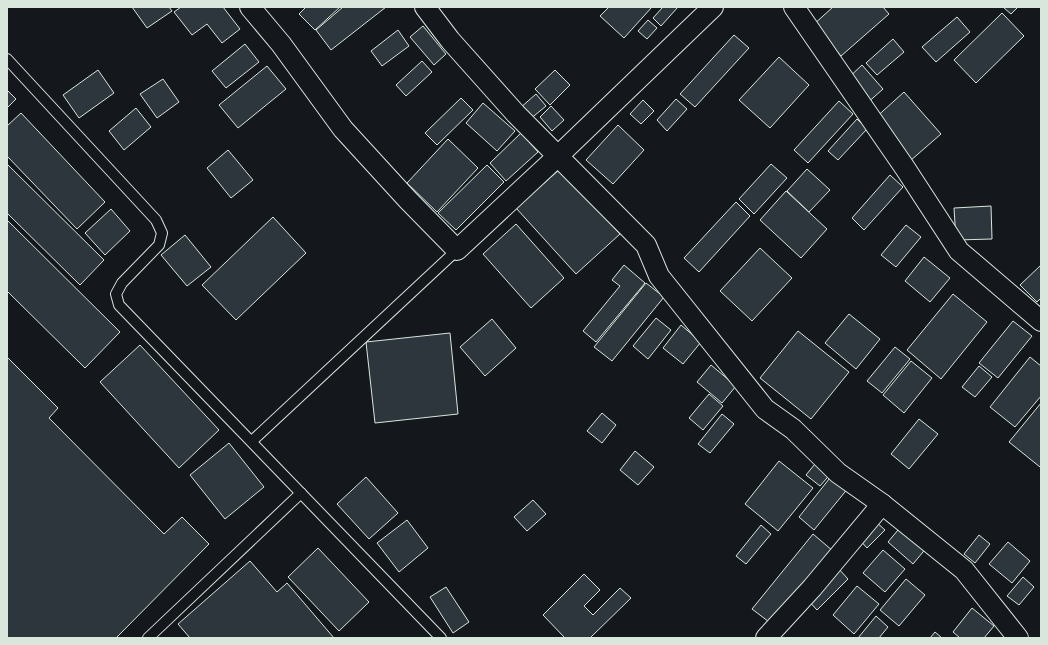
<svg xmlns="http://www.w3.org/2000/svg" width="1048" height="645" font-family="Figtree,sans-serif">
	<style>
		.building { fill: #2c363c; stroke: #d8e6dc }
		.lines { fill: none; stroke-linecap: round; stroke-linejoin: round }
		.lane-casing { stroke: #d8e6dc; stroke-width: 12 }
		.street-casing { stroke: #d8e6dc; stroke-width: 22 }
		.lane { stroke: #14181c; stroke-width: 10 }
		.street { stroke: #14181c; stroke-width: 20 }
	</style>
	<rect width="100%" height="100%" fill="#14181c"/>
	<g class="building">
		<path d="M132,7H169L172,11L147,28Z"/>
		<path d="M181,7H223L240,29L222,43L207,24L192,35L174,12Z"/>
		<path d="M306,7H340L315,30L299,14Z"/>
		<path d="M343,7H386L331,50L316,30Z"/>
		<path d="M609,7H652L624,38L600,16Z"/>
		<path d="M663,7H678L661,26L653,18Z"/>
		<path d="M833,7H883L889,14L841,56L813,25Z"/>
		<path d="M1003,7H1018L1011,14Z"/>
		<path d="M1002,13L1024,36L976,83L954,60Z"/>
		<path d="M957,17L970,32L936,62L922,47Z"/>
		<path d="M648,20L657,28L647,39L638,31Z"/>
		<path d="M423,26L446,54L434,65L410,37Z"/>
		<path d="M398,30L409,46L382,66L371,51Z"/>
		<path d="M734,35L749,48L695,107L680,94Z"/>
		<path d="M893,39L904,52L877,75L866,63Z"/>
		<path d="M245,44L259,62L226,88L212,71Z"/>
		<path d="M779,57L809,85L770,128L739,100Z"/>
		<path d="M422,61L432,72L406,96L396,85Z"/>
		<path d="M862,65L883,89L865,105L844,82Z"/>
		<path d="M267,66L286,89L238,128L219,105Z"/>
		<path d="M98,70L114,93L79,118L63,95Z"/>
		<path d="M555,70L570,85L550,105L535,89Z"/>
		<path d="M163,79L179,102L157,118L140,94Z"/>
		<path d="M7,90L16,99L7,108Z"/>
		<path d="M904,92L941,134L910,161L873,120Z"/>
		<path d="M536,94L546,106L529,120L519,109Z"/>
		<path d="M461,98L473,110L437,145L425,133Z"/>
		<path d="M676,99L687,109L667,131L657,120Z"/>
		<path d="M643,100L654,111L641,124L630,114Z"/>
		<path d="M839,101L853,114L808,163L794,150Z"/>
		<path d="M483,103L515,131L497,151L466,123Z"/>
		<path d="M551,106L564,120L552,131L540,117Z"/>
		<path d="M136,108L151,127L124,150L109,131Z"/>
		<path d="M21,113L105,202L77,229L7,156V126Z"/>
		<path d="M857,119L867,129L838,160L828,151Z"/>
		<path d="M618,125L644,150L613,184L586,160Z"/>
		<path d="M521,133L538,152L506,181L490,163Z"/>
		<path d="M448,139L478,168L437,212L407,183Z"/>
		<path d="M228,150L253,180L231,198L207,168Z"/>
		<path d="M7,164L104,260L80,285L7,213Z"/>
		<path d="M771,164L787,178L754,214L739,199Z"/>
		<path d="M487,165L504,182L456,230L438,213Z"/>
		<path d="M560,169L620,234L576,274L516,208Z"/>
		<path d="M807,169L830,190L809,212L787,191Z"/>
		<path d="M890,175L903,187L864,230L852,218Z"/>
		<path d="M786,191L827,229L801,258L760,220Z"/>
		<path d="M736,202L750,216L699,272L684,258Z"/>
		<path d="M991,206L992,239L956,240L954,208Z"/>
		<path d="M111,209L130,231L105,255L85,233Z"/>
		<path d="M273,217L306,253L236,320L202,285Z"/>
		<path d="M7,220L120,332L85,368L7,291Z"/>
		<path d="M516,224L564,278L531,308L483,254Z"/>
		<path d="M906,225L921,237L896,267L881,255Z"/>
		<path d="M185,235L211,267L187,286L161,255Z"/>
		<path d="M760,248L792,278L752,321L720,291Z"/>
		<path d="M924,257L950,278L930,302L905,281Z"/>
		<path d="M624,265L645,283L596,342L583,331L620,286L612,280Z"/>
		<path d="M1041,265V298L1037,302L1020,285Z"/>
		<path d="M646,283L664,297L612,361L594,347Z"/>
		<path d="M953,294L987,322L941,379L907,350Z"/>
		<path d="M849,314L880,339L856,369L825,343Z"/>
		<path d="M656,318L671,330L648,359L633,346Z"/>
		<path d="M492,319L516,348L485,376L460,347Z"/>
		<path d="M1013,321L1032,336L998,378L979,363Z"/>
		<path d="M681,325L701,342L683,364L663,348Z"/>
		<path d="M798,331L849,372L811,419L760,378Z"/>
		<path d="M450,333L458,414L375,423L366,342Z"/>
		<path d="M140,345L219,430L179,468L100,382Z"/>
		<path d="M895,347L910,359L882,393L867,381Z"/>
		<path d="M7,357L58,408L49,418L164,534L182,517L209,544L116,638H7Z"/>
		<path d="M1030,357L1041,366V396L1015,427L990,407Z"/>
		<path d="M911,361L932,378L904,413L883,395Z"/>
		<path d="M711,365L736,386L722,403L697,382Z"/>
		<path d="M979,366L992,377L975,397L962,387Z"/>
		<path d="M709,394L723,406L703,430L689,418Z"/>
		<path d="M1041,403V466L1040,467L1009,442Z"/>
		<path d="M602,413L616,425L602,443L587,431Z"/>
		<path d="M722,414L734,424L710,453L698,444Z"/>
		<path d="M919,419L938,434L909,469L891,454Z"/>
		<path d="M229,443L264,487L225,519L190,475Z"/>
		<path d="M635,451L654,467L638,485L620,470Z"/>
		<path d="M819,459L833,471L820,486L806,475Z"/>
		<path d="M779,461L813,488L778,531L745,504Z"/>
		<path d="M833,474L849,487L814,530L799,517Z"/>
		<path d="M366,477L398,513L369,539L337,504Z"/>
		<path d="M533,500L546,514L527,531L514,517Z"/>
		<path d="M407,520L428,548L399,572L377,543Z"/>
		<path d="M875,521L885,530L867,548L858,538Z"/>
		<path d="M903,524L928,546L913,564L888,542Z"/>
		<path d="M761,525L771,534L746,564L736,556Z"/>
		<path d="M813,534L833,551L773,625L752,609Z"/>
		<path d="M979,535L990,544L975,563L964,554Z"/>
		<path d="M1008,542L1030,561L1012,583L989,564Z"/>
		<path d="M318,548L369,602L339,631L288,577Z"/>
		<path d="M883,550L905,569L885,592L863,573Z"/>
		<path d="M250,561L277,592L287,583L334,638H190L178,624Z"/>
		<path d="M837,567L848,579L817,610L806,598Z"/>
		<path d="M584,574L600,590L584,606L593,615L620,588L631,598L590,638H565L543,615Z"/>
		<path d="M1023,577L1034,587L1019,605L1007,596Z"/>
		<path d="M906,579L925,595L899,626L880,610Z"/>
		<path d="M857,586L879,604L854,634L833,615Z"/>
		<path d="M446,587L469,622L453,633L430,597Z"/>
		<path d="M972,608L994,626L984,638H960L953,632Z"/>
		<path d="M876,616L888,627L879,638H858Z"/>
		<path d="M935,632L942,638H930Z"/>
	</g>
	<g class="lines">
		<defs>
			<g id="lane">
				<path d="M7,59L156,220L162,233L159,245L122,283L116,294L119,305L441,638"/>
				<path d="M252,441L457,250"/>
				<path d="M148,638L301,493"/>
			</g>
			<g id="street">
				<path d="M250,7L281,44L343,129L408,200L457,250L558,156L713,7"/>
				<path d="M425,7L450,40L516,114L646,245L659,276L765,409L793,429L838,473L882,504L964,570L1018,638"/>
				<path d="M794,7L905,168L959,251L1041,321"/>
				<path d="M766,638L812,588L882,504"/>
			</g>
		</defs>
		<use href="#lane" class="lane-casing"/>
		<use href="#street" class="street-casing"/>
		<use href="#lane" class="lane"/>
		<use href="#street" class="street"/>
	</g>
	<rect width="1048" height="645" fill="none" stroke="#d8e6dc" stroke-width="16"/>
</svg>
